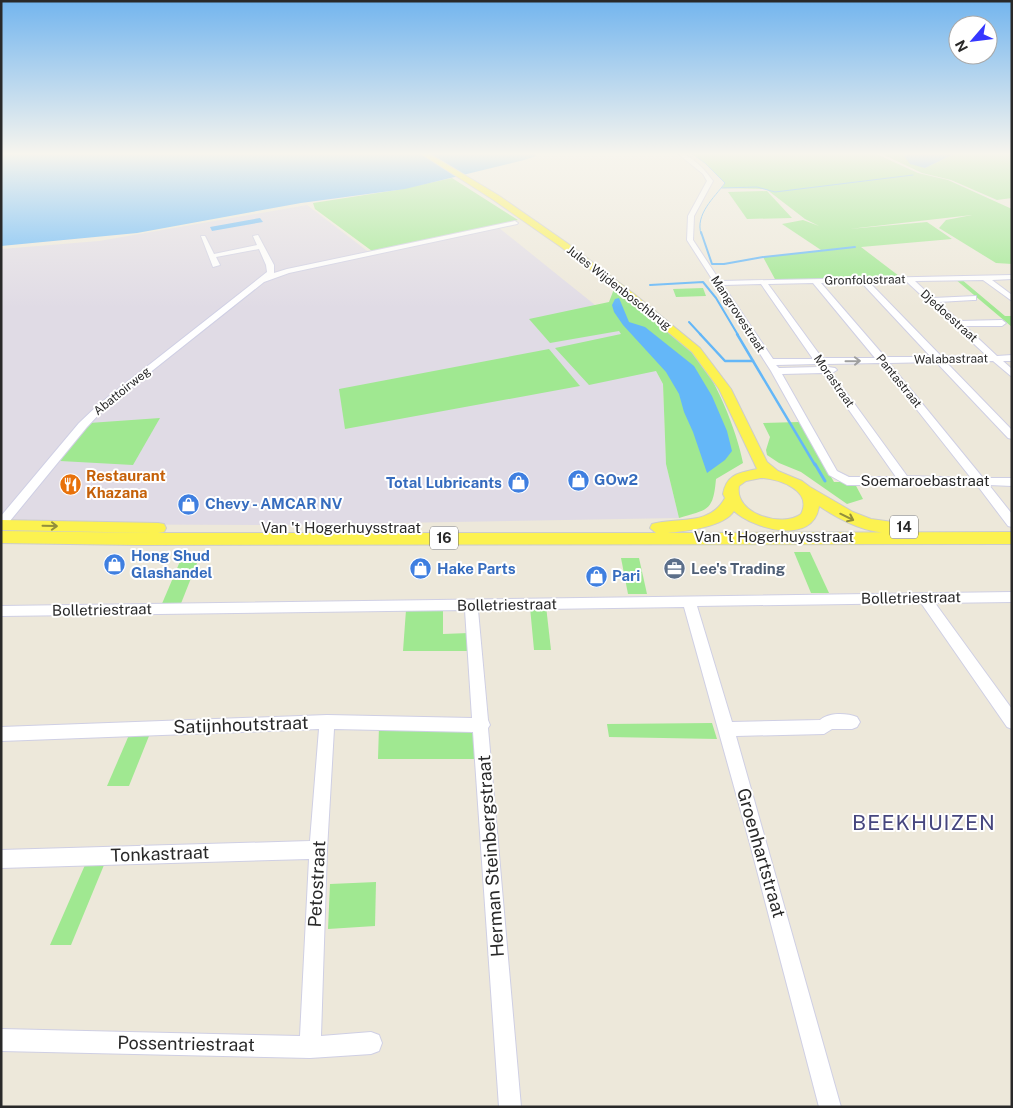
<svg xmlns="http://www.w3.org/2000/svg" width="1013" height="1108" font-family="'Public Sans',sans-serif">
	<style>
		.industrial { fill: #e0dbe5 }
		.green { fill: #a0e891 }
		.water { fill: #64b7f8 }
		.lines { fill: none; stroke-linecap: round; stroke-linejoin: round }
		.stream-far3 { stroke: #64b7f8; stroke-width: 1 }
		.stream-far2 { stroke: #64b7f8; stroke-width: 2 }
		.stream-far1 { stroke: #64b7f8; stroke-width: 2.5 }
		.stream { stroke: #64b7f8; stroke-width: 3 }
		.minor-casing { stroke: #cfcfe4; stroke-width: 2 }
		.major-casing { stroke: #ccc; stroke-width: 2 }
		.minor { fill: #fff; fill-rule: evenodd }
		.major { fill: #fcf250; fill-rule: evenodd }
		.oneway { stroke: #9f9f9f }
		.oneway2 { stroke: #928e3c }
		.labels { text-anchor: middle; stroke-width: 4; stroke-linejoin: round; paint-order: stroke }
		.far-street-label { font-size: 12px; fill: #292929; stroke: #fff }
		.shield { fill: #fff; stroke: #696969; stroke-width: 1 }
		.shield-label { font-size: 14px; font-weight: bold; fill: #292929 }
		.food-label { font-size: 15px; font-weight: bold; fill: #c56008; stroke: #fff; text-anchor: start }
		.shop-label { font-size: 15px; font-weight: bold; fill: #366cbe; stroke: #fff; text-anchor: start }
		.street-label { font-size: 15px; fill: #292929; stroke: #fff }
		.service-label { font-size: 15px; font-weight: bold; fill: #4e5e75; stroke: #fff; text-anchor: start }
		.near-street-label { font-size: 18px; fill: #292929; stroke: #fff }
		.near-quarter-label { font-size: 21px; letter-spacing: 1px; fill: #46467e; stroke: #fff }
	</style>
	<rect width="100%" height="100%" fill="#ede8da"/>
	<path class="industrial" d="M307,205L370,253L498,227L595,305L656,371L663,384L666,464L679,518L283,525L1,524V249L99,241Z"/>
	<g class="green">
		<path d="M691,153H874L918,173L948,180L1012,209V264L996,263L939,228L946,220L972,215L849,229L927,222L952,239L861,247L899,276L910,278L776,281L763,257L845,248L821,250L782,224L803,220L819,226L805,219L766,189L722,188L725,183L705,163Z"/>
		<path d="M880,153H909L904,156L925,168L956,153H1012V198L997,200L951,180L922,173Z"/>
		<path d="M452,178L518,220L372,251L315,209L313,203L397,190Z"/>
		<path d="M767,191L792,218L747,219L728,192Z"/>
		<path d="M955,279H961L1005,316H1012V327Z"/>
		<path d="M703,288L706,296L676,297L673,289Z"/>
		<path d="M614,289C641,308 671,327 693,352C715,376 737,431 743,463L716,479C713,512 708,509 679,518L666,464L663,384L656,371L589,385L555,348L621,334L619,331L550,343L529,319L609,302Z"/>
		<path d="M549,349L580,386L345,429L339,389Z"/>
		<path d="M160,418L133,465L60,461L89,423Z"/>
		<path d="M799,422L834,482H854L863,499L847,504L801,472L779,463L767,455L766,450L770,437L763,423Z"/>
		<path d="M794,552H810L829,593H811Z"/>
		<path d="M199,558L180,606H161L181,559Z"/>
		<path d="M621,558H639L647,594H628Z"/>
		<path d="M546,606L551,650H534L530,607Z"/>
		<path d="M406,610H443V634L469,633V651H403Z"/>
		<path d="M712,723L717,739L609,737L607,724Z"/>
		<path d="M379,726L468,728L475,732L479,759H378Z"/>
		<path d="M129,735L149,736L129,786H107Z"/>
		<path d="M85,865H104L71,945H50Z"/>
		<path d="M376,882L375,926L328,929L330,884Z"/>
	</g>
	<g class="water">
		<path d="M1,153H541L534,154L536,156L524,160L405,189L301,203L137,233L1,246Z"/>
		<path d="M909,153H956L925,168L910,164L904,156Z"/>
		<path d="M260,218L263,222L212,231L210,227Z"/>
		<path d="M619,298L629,322L645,327L694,366L712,396L727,431L732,451L725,460L707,473L693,432L684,412L679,394L666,372L623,325L614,312L612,305L615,299Z"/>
	</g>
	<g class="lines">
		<g class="stream-far3">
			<path d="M691,153L705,163L725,183C714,198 695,214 701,234"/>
			<path d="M722,188L757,187L775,192L913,175"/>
		</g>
		<g class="stream-far2">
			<path d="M701,232L712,264H724L763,257"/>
			<path d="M764,257L855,247"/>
			<path d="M650,285L703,282L716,298L738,335"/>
			<path d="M689,322L701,335"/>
		</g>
		<g class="stream-far1">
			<path d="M700,334L725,361H753L737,334"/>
			<path d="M753,361L815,465"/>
		</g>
		<path class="stream" d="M815,464L825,481"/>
		<defs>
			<g id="minor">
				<path d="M677,153C690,153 706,171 713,181L694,216L693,240L720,281L1012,275V279L992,280L1012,295V301L983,280L915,281L933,298L976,296V300H973L938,302L959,321L1002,320L1006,323L1002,326H965L997,356L1012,355V361H1003L1012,369V377L993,361L946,362L1012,430V439L1008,438L936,362L889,363L983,478H1012V486L989,485L1012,514V527L1008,526L977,485H847L829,475L771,371L687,240L688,216L707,181L703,174ZM906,281L987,356H941L869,282ZM861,282L931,357H885L821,283ZM813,283L875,358H822L768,284ZM761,284L813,359H773L723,285ZM880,363L971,478L907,476L832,373L837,370L835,368L828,367L826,364ZM817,364L819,367L779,368L776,365ZM823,373L896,477H849L837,471L782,374Z"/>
				<path d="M515,221L518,223L517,224L289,273L264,282L104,409L87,427L5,527L1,528V516L79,423L98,405L267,272L266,265L259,249L216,257L220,265L213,267L201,236H205L214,254L257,245L253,236L258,235L274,265V273L287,269Z"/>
				<path d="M1012,592V602L935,603L1012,709V729L1007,727L921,603L697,606L732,722L820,720C829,712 847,713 857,717L860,722L857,727L852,729H832L824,734L736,736L841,1107H819L750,844L684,607L478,610L488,720L490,725L488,728L521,1107H499L473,732L334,729L327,850L321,1036L371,1032L379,1035L382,1043L379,1051L371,1054L310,1058L1,1051V1029L300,1036L309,859L1,868V850L310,841L319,729L1,741V727L327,715L472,718L465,610L1,616V606Z"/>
			</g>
			<path id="major" d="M420,153H428L498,195L567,243L634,294L700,348L731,389L767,462L778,471L802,481L810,487L853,512L871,519L900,523L902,527L900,531C873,538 840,520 819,506C814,546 753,529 734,511C724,527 686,531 668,533L1012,532V544L137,545L1,543V531L156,533L1,530V520L158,523L164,524L166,528L164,532L158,533H656L650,528L652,524C678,517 710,526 725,498L723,494C727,473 740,473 757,469L719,389L692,352L627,298L561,247L492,199ZM761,478C779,479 813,490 801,514C782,528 734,514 739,486L746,481Z"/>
		</defs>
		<use href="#minor" class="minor-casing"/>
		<use href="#major" class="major-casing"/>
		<use href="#minor" class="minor"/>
		<use href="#major" class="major"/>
	</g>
	<defs><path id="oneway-shaft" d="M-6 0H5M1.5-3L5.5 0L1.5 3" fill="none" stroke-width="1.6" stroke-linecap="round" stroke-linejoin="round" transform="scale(1.25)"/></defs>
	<use class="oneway" href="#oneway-shaft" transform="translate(853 361) rotate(-1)"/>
	<g class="oneway2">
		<use href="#oneway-shaft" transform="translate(847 517) rotate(26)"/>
		<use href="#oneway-shaft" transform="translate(50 526) rotate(1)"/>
	</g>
	<linearGradient id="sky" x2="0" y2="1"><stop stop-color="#73b5ee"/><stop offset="0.5" stop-color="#f7f5ee"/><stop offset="1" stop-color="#f7f5ee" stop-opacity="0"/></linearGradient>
	<rect width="1013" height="308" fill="url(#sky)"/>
	<defs>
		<symbol id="shop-disc" viewBox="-11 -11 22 22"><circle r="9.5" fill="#3f7fe0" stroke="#fff"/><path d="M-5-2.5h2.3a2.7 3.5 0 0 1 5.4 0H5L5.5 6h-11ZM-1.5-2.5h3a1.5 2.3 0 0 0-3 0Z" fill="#fff"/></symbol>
		<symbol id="restaurant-disc" viewBox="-11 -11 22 22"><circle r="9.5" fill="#e8710a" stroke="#fff"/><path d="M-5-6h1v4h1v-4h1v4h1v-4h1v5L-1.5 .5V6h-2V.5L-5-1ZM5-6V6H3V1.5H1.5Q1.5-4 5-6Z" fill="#fff"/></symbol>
		<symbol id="office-disc" viewBox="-11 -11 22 22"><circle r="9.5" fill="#5c6f8a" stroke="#fff"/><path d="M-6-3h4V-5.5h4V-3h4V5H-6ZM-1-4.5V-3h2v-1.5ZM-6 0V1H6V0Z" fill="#fff"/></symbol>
	</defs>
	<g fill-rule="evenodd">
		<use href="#shop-disc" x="566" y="468" width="25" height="25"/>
		<use href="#shop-disc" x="506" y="470" width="25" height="25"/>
		<use href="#restaurant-disc" x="58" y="472" width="25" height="25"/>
		<use href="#shop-disc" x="176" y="492" width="25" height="25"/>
		<use href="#shop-disc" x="102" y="552" width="25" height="25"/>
		<use href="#shop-disc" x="408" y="556" width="25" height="25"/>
		<use href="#office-disc" x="662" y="556" width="25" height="25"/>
		<use href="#shop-disc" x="584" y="564" width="25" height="25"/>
	</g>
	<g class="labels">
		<g class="far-street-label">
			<text transform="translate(865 280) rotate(-1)" y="4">Gronfolostraat</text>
			<text transform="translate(619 288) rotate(38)" y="4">Jules Wijdenboschbrug</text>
			<text transform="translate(738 314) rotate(57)" y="4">Mangrovestraat</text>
			<text transform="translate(949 316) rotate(42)" y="4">Djedoestraat</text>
			<text transform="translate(951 359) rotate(-1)" y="4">Walabastraat</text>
			<text transform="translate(834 381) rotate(55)" y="4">Morastraat</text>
			<text transform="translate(899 381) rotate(51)" y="4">Pantastraat</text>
			<text transform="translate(122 391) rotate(-39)" y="4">Abattoirweg</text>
		</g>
		<g class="shield">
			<rect x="890" y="515.5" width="28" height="23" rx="4"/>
			<rect x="430" y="526.5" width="28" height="23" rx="4"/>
		</g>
		<g class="shield-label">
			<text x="904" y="532">14</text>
			<text x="444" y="543">16</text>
		</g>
		<g class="food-label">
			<text x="86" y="481">Restaurant<tspan x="86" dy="17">Khazana</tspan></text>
		</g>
		<g class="shop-label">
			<text x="594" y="485">GOw2</text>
			<text x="502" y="488" text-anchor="end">Total Lubricants</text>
			<text x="205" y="509">Chevy - AMCAR NV</text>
			<text x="131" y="561">Hong Shud<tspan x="131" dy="17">Glashandel</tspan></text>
			<text x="437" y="574">Hake Parts</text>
			<text x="612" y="581">Pari</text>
		</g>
		<g class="street-label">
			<text x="925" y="486">Soemaroebastraat</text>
			<text x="341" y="533">Van 't Hogerhuysstraat</text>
			<text x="774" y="542">Van 't Hogerhuysstraat</text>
			<text transform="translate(911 598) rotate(-1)" y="5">Bolletriestraat</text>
			<text transform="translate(507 605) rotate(-1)" y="5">Bolletriestraat</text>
			<text transform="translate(102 610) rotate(-1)" y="5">Bolletriestraat</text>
		</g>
		<g class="service-label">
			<text x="691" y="574">Lee's Trading</text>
		</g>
		<g class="near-street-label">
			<text transform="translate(241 725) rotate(-2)" y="6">Satijnhoutstraat</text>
			<text transform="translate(761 853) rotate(74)" y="6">Groenhartstraat</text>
			<text transform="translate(160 854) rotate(-2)" y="6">Tonkastraat</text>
			<text transform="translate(491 856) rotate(-94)" y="6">Herman Steinbergstraat</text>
			<text transform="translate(317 884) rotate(-87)" y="6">Petostraat</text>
			<text transform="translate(186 1044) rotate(1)" y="6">Possentriestraat</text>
		</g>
		<g class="near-quarter-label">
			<text x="924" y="830">BEEKHUIZEN</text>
		</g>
	</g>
	<rect width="1013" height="1108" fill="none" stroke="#292929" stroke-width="5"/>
	<g transform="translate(973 40) rotate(242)"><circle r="24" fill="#ffffff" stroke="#a9a9a9"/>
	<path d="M0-4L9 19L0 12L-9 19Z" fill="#3537ff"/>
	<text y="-8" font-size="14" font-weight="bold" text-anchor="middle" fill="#292929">N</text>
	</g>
</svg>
